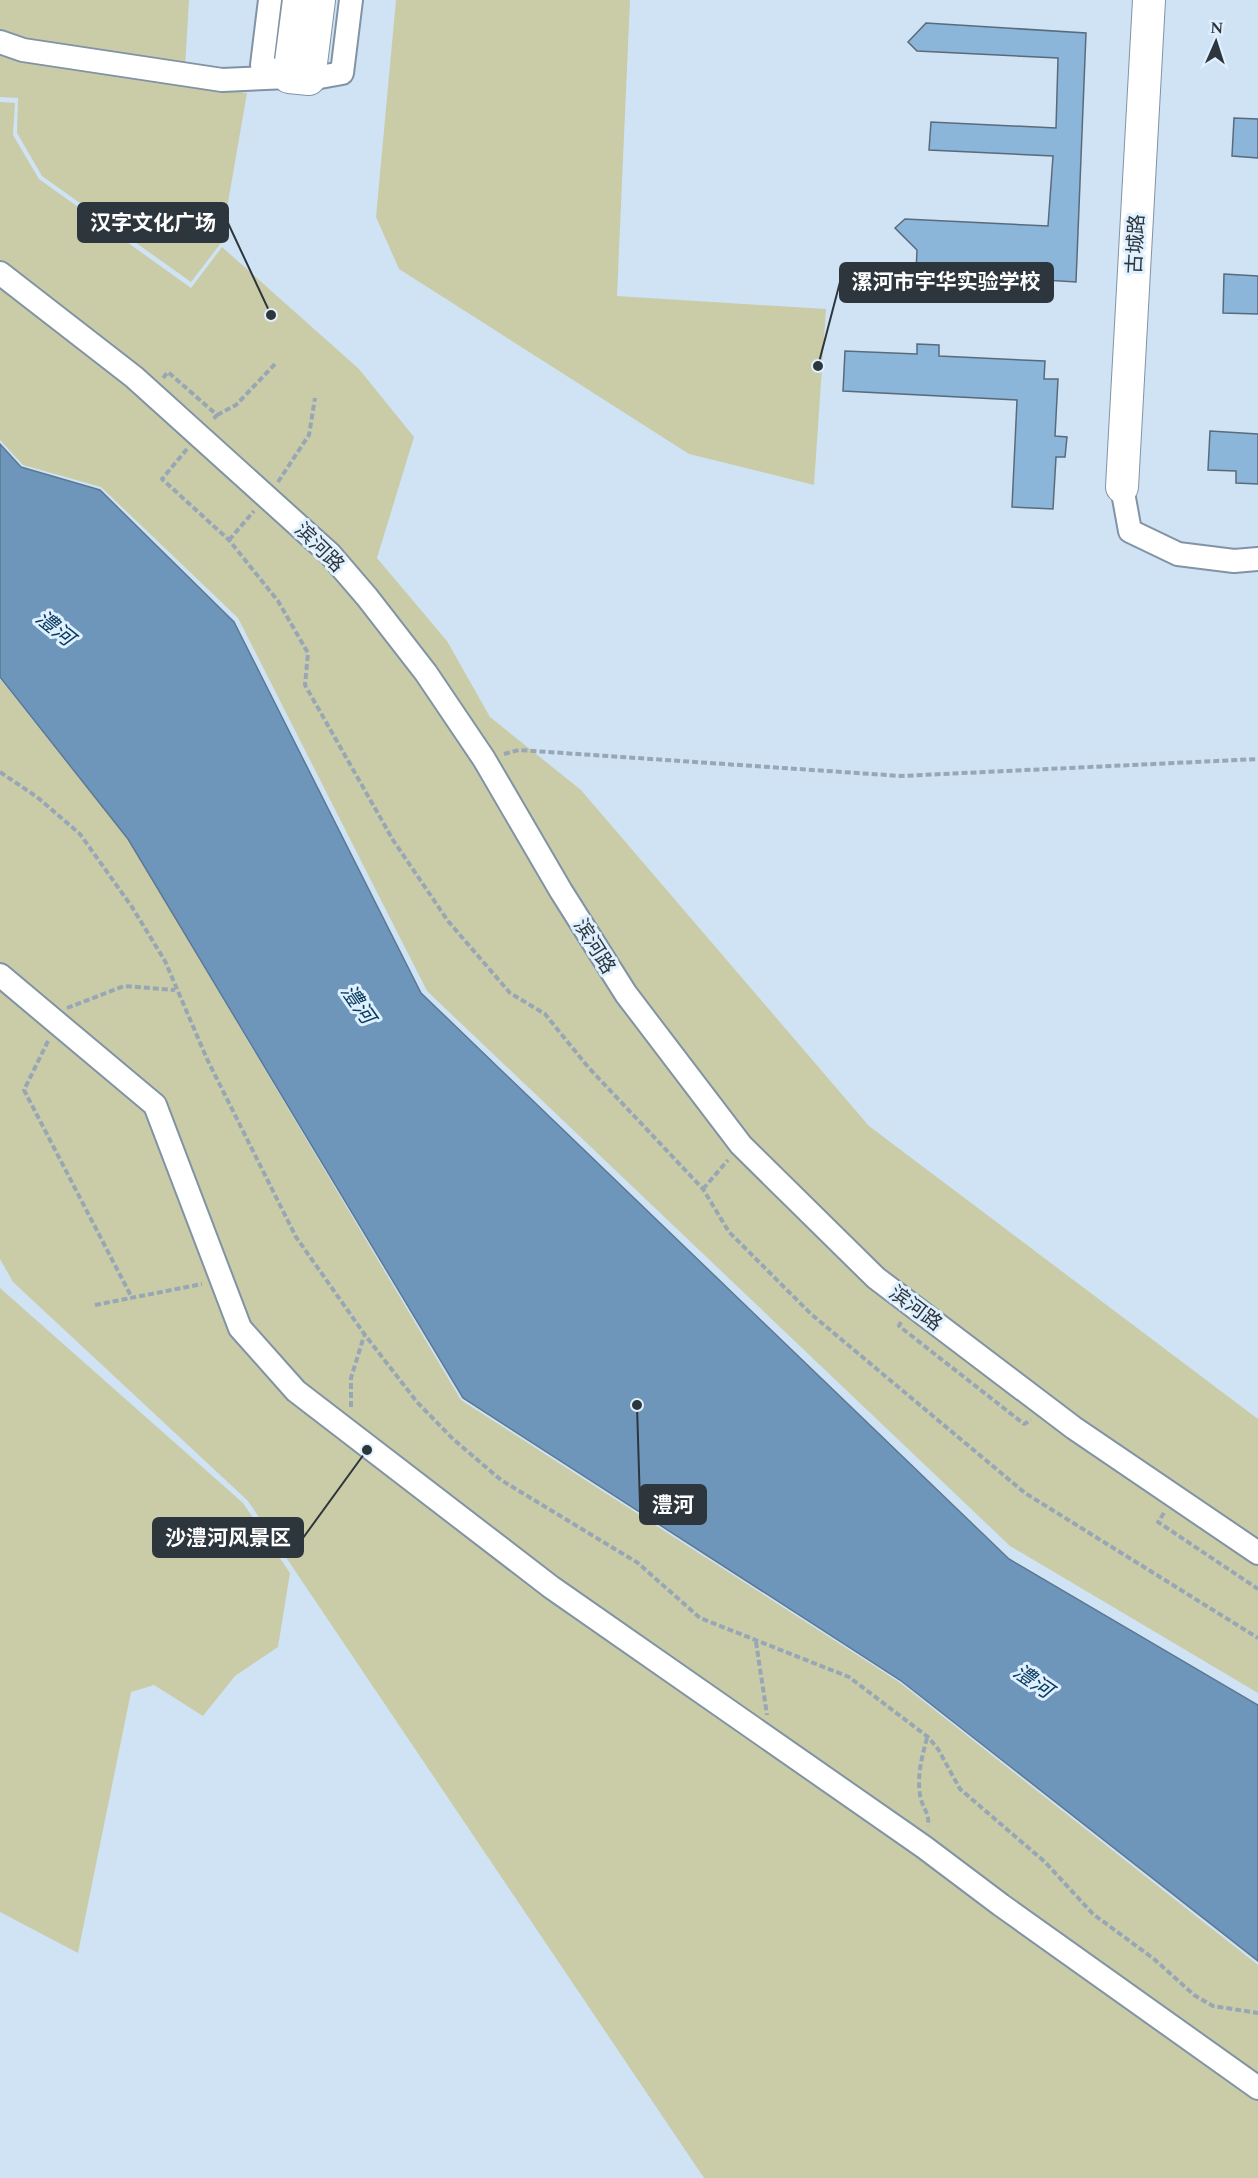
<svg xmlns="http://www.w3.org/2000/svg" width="1258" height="2178" font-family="Spectral,'Noto Sans SC',serif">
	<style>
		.green { fill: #cacca8 }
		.water { fill: #6e96ba; stroke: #5b7994; stroke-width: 1.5 }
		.building { fill: #8bb5d9; stroke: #596b7b; stroke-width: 1.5 }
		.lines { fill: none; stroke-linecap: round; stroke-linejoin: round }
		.street-casing { stroke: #8193a4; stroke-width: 26 }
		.secondary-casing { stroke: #8193a4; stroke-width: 34 }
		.path { stroke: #97a7b5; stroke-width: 4; stroke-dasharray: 6 3; stroke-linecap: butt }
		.street { stroke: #fff; stroke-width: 22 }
		.secondary { stroke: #fff; stroke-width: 32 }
		.labels { text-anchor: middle; stroke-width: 6; stroke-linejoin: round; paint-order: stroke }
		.street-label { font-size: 20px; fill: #2e363d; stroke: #dff0fe }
		.water-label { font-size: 21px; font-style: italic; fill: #0b3c60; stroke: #dff0fe }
		.leader { fill: none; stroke: #2e363d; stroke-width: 2 }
		.callout-dot { fill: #2e363d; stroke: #dff0fe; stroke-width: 2 }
		.callout { fill: #2e363d; stroke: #2e363d; stroke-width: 2 }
		.callout-label { font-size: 21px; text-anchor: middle; font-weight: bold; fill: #fff }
	</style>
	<rect width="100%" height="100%" fill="#cfe3f5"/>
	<g class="green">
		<path d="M0,0H189L184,85L247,93L221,243L191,282L42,176L17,133L18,98L0,97Z"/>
		<path d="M396,0H630L617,296L826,309L814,485L689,454L399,269L376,217Z"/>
		<path d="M0,102L15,103L13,135L39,179L191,288L222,247L359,369L414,437L377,558L447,641L490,717L581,790L869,1126L1258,1419V1693L1010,1546L427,991L238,618L101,487L23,465L0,440Z"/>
		<path d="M0,679L128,839L461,1400L899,1682L1258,1965V2178H704L248,1501L13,1282L0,1259Z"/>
		<path d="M0,1288L243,1503L290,1573L278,1647L235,1676L203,1716L154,1685L131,1692L78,1953L0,1912Z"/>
	</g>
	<path class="water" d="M0,444L21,467L100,490L234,622L421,993L1009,1559L1258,1705V1961L900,1680L463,1398L128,839L0,677Z"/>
	<g class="building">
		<path d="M926,23L1086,33L1076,282L916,272L917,250L895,228L905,219L1048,226L1053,156L929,150L931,122L1056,128L1058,58L917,51L908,42Z"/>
		<path d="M1234,118L1258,119V158L1232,156Z"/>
		<path d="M1224,274L1258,276V314L1223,313Z"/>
		<path d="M917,344L939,345V356L1045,361L1044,379H1058L1055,436L1067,437L1065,457H1056L1053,509L1012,507L1017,400L843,391L845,351L917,354Z"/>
		<path d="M1210,431L1258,434V484L1236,483V471L1208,470Z"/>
	</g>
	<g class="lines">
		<defs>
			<g id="street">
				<path d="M270,0L262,65L289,77"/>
				<path d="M0,42L23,50L222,80L289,77"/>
				<path d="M309,79L342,73L351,0"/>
				<path d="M0,273L134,377L330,554L367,597L426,673L484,759L561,891L626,994L741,1145L876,1278L1074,1428L1258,1553"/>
				<path d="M1122,487L1130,531L1178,554L1234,561L1258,559"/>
				<path d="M0,975L155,1105L240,1328L296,1391L551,1587L924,1847L1001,1905L1258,2088"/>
			</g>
			<g id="secondary">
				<path d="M299,0L289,77L309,79L319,0"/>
				<path d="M1122,487L1149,0"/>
			</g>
		</defs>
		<use href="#street" class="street-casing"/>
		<use href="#secondary" class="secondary-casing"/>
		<g class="path">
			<path d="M163,378L168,372L217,415L212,421"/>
			<path d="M217,415L236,405L276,363"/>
			<path d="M187,449L162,479L229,540L278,601L308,653L305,685L393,840L448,921L510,993L545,1014L588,1067L703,1189L729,1232L811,1314L1025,1493L1258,1638"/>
			<path d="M278,482L309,435L315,398"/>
			<path d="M229,540L254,511"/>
			<path d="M504,754L519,750L901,776L1258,759"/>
			<path d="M0,772L37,797L80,834L132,907L165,961L207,1059L296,1237L365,1335L417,1402L453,1439L501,1480L638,1563L700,1618L849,1677L928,1737L938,1749L960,1789L1045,1862L1093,1914L1154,1959L1194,1995L1213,2006L1258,2013"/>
			<path d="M67,1008L124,986L175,990"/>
			<path d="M48,1041L24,1090L132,1298"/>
			<path d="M703,1189L728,1160"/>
			<path d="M95,1305L202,1284"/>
			<path d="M901,1322L899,1326L1024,1424L1031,1420"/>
			<path d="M351,1407V1378L364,1336"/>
			<path d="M1164,1513L1158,1522L1258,1589"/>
			<path d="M756,1642L767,1715"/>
			<path d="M927,1738C922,1756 917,1776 920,1795C922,1808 930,1813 928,1826"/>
		</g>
		<use href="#street" class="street"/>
		<use href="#secondary" class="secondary"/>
	</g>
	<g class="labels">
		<g class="street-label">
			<text transform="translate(1135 244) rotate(-87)" y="7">古城路</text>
			<text transform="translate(320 547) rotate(45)" y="7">滨河路</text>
			<text transform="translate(595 946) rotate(58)" y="7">滨河路</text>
			<text transform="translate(916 1308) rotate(37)" y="7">滨河路</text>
		</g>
		<g class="water-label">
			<text transform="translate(55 628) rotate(39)" y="7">澧河</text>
			<text transform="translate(358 1004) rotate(55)" y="7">澧河</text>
			<text transform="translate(1033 1681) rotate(35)" y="7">澧河</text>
		</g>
	</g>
	<path class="leader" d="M271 315L228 223M818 366L840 282M637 1405L640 1505M367 1450L303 1538"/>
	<g class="callout-dot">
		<circle cx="271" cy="315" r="6"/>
		<circle cx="818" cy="366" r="6"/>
		<circle cx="637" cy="1405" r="6"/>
		<circle cx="367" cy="1450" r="6"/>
	</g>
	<g class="callout">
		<rect x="78" y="203" width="150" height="39" rx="6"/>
		<rect x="840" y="263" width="213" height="39" rx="6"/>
		<rect x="640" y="1485" width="66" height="39" rx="6"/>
		<rect x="153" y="1518" width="150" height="39" rx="6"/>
	</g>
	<g class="callout-label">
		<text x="153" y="230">汉字文化广场</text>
		<text x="946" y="289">漯河市宇华实验学校</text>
		<text x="673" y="1512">澧河</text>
		<text x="228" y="1545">沙澧河风景区</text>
	</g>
	<g transform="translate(1216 42) rotate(3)" stroke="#dff0fe" stroke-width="4.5" paint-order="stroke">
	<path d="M0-4.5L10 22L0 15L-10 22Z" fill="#2e363d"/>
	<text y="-9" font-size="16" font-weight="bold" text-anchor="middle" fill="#2e363d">N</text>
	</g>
</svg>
